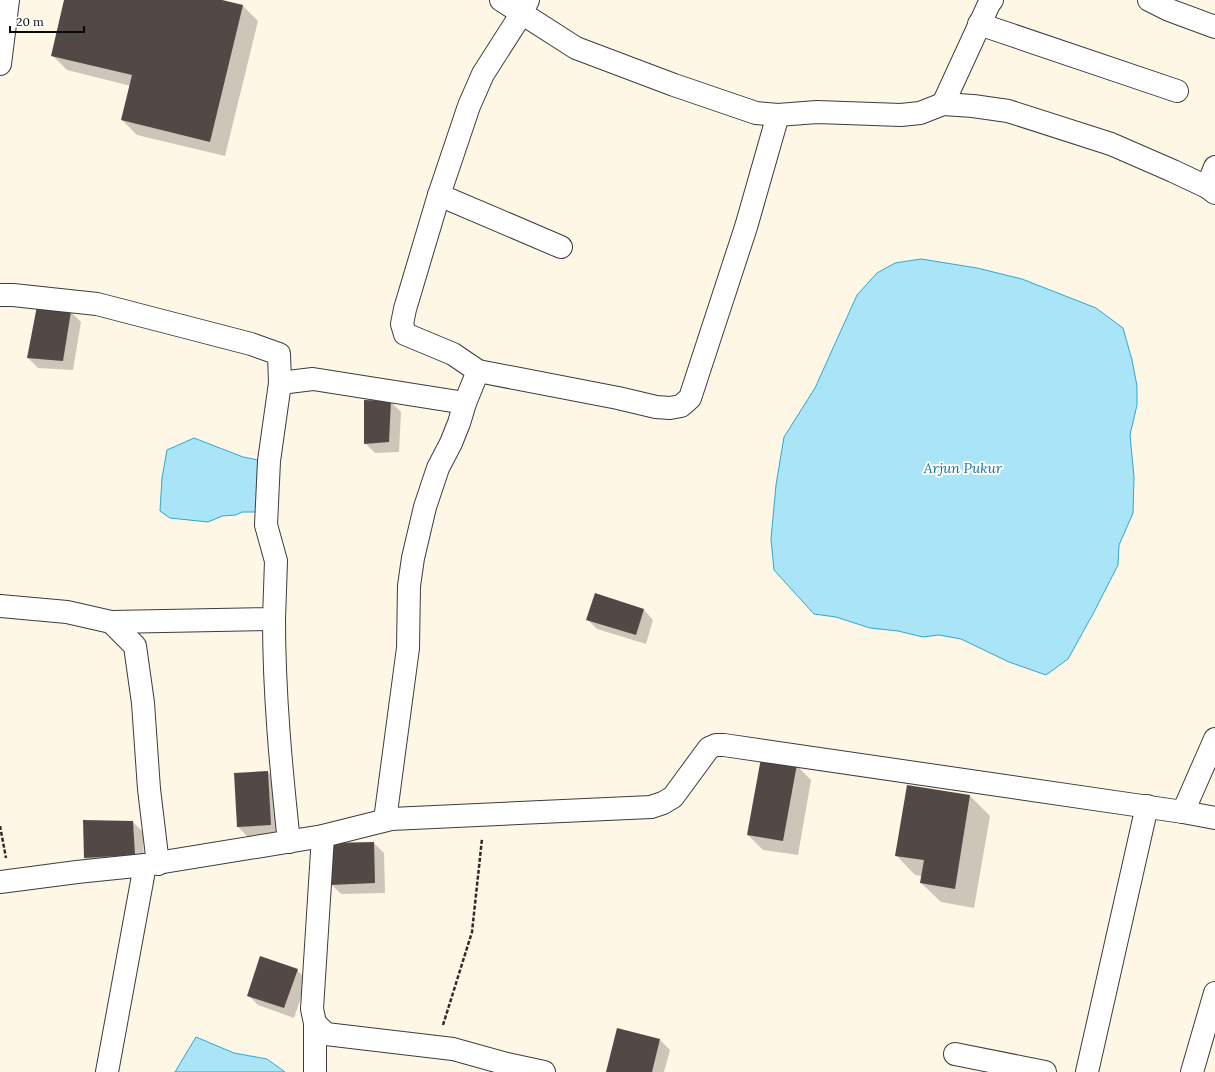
<svg xmlns="http://www.w3.org/2000/svg" width="1215" height="1072" font-family="Lora,serif">
	<style>
		.water { fill: #aae5f7; stroke: #2fa6cf }
		.shadow { fill: #0003 }
		.building { fill: #524946 }
		.lines { fill: none; stroke-linecap: round; stroke-linejoin: round }
		.minor-casing { stroke: #3c3c3c; stroke-width: 24 }
		.path { stroke: #2b2b2b; stroke-width: 2.5; stroke-dasharray: 4 2; stroke-linecap: butt }
		.minor { stroke: #fff; stroke-width: 22 }
		.labels { text-anchor: middle; stroke-width: 4; stroke-linejoin: round; paint-order: stroke }
		.water-label { font-size: 14px; font-style: italic; fill: #12729c; stroke: #fff }
	</style>
	<rect width="100%" height="100%" fill="#fff7e6"/>
	<g class="water">
		<path d="M921,259L977,268L1022,279L1096,308L1123,328L1132,360L1137,386V405L1130,435L1134,477L1133,513L1119,545L1118,565L1094,612L1068,659L1046,675L1009,662L961,639L939,635L923,637L898,631L870,628L836,617L814,614L774,570L771,539L776,485L784,437L815,388L857,295L877,273L895,263Z"/>
		<path d="M194,438L243,457L263,461L260,512H242L236,515L222,516L208,522L170,518L160,511L162,478L167,450Z"/>
		<path d="M196,1037L234,1053L267,1059L285,1072H175Z"/>
	</g>
	<g class="shadow">
		<path d="M65,0H217L243,6L258,21L225,156L137,135L122,120L131,86L67,70L52,55Z"/>
		<path d="M71,312L81,322L73,370L38,368L28,358Z"/>
		<path d="M391,402L401,412L399,452L375,453L365,443Z"/>
		<path d="M644,610L653,620L646,644L597,629L587,619Z"/>
		<path d="M796,765L811,780L798,855L763,850L748,835Z"/>
		<path d="M268,772L278,782L281,835L248,837L238,827Z"/>
		<path d="M908,786L970,796L990,816L974,908L941,902L921,883L922,876L915,875L896,855Z"/>
		<path d="M84,821L133,822L143,832L144,865L95,868L85,858Z"/>
		<path d="M374,843L384,853L385,893L341,894L331,884Z"/>
		<path d="M297,970L307,980L294,1018L258,1005L248,995Z"/>
		<path d="M660,1040L670,1050L664,1072H607Z"/>
	</g>
	<g class="building">
		<path d="M64,0H222L243,5L210,142L121,120L132,75L51,56Z"/>
		<path d="M37,306L71,311L63,361L27,358Z"/>
		<path d="M364,400L391,401L389,442L364,444Z"/>
		<path d="M595,593L644,609L636,635L586,620Z"/>
		<path d="M761,758L797,764L783,841L747,835Z"/>
		<path d="M268,771L271,825L237,827L234,773Z"/>
		<path d="M907,785L970,795L955,889L920,883L924,860L895,856Z"/>
		<path d="M83,820L133,821L135,855L84,858Z"/>
		<path d="M374,842L375,883L330,885L329,843Z"/>
		<path d="M260,956L298,969L284,1008L247,996Z"/>
		<path d="M617,1028L660,1039L652,1072H606Z"/>
	</g>
	<g class="lines">
		<defs>
			<g id="minor">
				<path d="M501,0L576,48L674,85L756,113L778,115L817,112L901,115L920,113L943,104L973,106L1008,111L1111,144L1173,171L1207,187L1215,193"/>
				<path d="M1149,0L1169,10L1215,27"/>
				<path d="M979,24L1177,91"/>
				<path d="M0,64L8,0"/>
				<path d="M943,104L989,4L992,0"/>
				<path d="M1207,187L1215,167"/>
				<path d="M439,195L561,247"/>
				<path d="M0,295H13L97,304L251,344L279,354L280,383"/>
				<path d="M478,371L453,354L405,334L402,324L405,309L439,195L469,106L483,74L522,13L528,0"/>
				<path d="M0,606L67,612L111,622L135,646L143,703L149,789L158,864"/>
				<path d="M274,619C274,694 281,768 289,842"/>
				<path d="M111,622L274,619L276,561L266,525L269,461L280,383L313,379L465,403"/>
				<path d="M1183,812L1215,818"/>
				<path d="M385,820L408,648L409,586L413,558L425,507L438,468L451,443L459,423L465,403L478,371L618,398L656,407L670,408L681,406L690,398L746,227L778,115"/>
				<path d="M323,836L312,1009L315,1023L326,1034L453,1049L507,1064L544,1072"/>
				<path d="M0,882L77,872L145,865"/>
				<path d="M955,1054L1045,1072"/>
				<path d="M107,1072L145,865L323,836L391,819L651,807L663,803L673,797L709,748L716,745H724L1183,812L1215,739"/>
				<path d="M315,1072V1023"/>
				<path d="M1087,1072L1147,806"/>
				<path d="M1192,1072L1215,993"/>
			</g>
		</defs>
		<use href="#minor" class="minor-casing"/>
		<g class="path">
			<path d="M0,826L6,858"/>
			<path d="M443,1025L472,932L482,839"/>
		</g>
		<use href="#minor" class="minor"/>
	</g>
	<g class="labels">
		<g class="water-label">
			<text x="963" y="473">Arjun Pukur</text>
		</g>
	</g>
	<path d="M10 26v6h74v-6" fill="none" stroke="#090909" stroke-width="2"/>
	<text x="16" y="26" font-size="12" fill="#090909" stroke="#ffffff" stroke-width="3" paint-order="stroke">20 m</text>
</svg>
